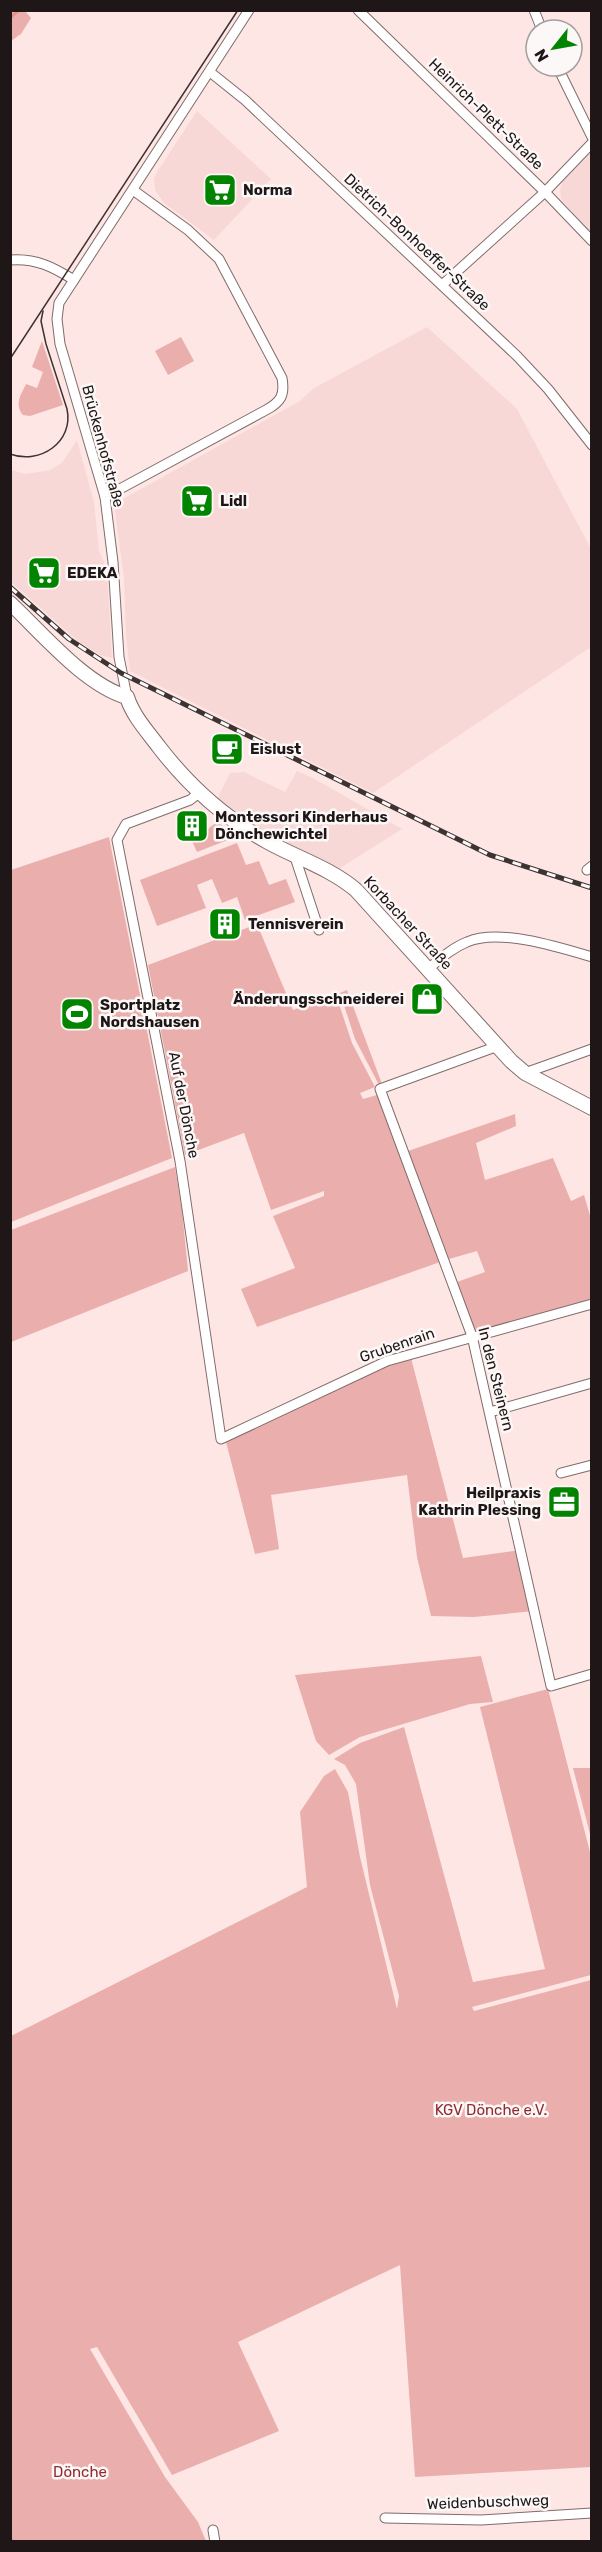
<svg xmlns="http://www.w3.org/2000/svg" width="602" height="2552" font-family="Rubik,sans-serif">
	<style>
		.built { fill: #f7d8d6 }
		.green { fill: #eaafad }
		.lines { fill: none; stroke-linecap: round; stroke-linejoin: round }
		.stream { stroke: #e78f8d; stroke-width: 3 }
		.street-casing { stroke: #806c6b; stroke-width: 11 }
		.secondary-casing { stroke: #806c6b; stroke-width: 16 }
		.street { stroke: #fff; stroke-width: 9 }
		.secondary { stroke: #fff; stroke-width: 14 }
		.tram { stroke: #3d3332; stroke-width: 1.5 }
		.rail-casing { stroke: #3d3332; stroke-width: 5 }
		.rail { stroke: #fcf8f7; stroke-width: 3; stroke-dasharray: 9; stroke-linecap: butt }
		.labels { text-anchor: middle; stroke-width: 5; stroke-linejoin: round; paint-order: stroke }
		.street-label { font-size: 15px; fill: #1f1717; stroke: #fcf8f7 }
		.poi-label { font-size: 15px; font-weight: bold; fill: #1f1717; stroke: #fcf8f7; text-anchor: start }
		.park-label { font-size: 15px; fill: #912b31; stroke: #fcf8f7 }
	</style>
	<rect width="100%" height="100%" fill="#fde6e4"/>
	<g class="built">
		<path d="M197,111L271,179L214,240L164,203L155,190L154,179L157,172Z"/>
		<path d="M591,153V233L561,199L560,189L563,180Z"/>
		<path d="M427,327L517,409L591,549V647L373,793L130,671L126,635L124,578L114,504L300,401L314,388Z"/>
		<path d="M77,440L94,502L99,551L107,569L112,658L100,655L79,642L11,582V470L26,474L50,470L62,463Z"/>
		<path d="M297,771L313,778L402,829L337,870L282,842L217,799L230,773L244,772L285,792Z"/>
	</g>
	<g class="green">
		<path d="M11,11H25L31,18L21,34L11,41Z"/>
		<path d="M181,337L194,361L168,375L155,351Z"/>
		<path d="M42,341L63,405L30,416L23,415C14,404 21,395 26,384L37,388L43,372L32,367Z"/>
		<path d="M217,822L238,836L197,852L192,841Z"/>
		<path d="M109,837L172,1158L11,1222V870Z"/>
		<path d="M237,843L246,865L259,861L269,885L286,879L295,902L245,920L237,897L222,903L212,879L197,885L206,908L157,926L140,880Z"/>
		<path d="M257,924L293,1010L336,995L352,1043L375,1087L360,1093L363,1099L377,1095L440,1262L257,1327L241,1289L295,1268L273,1216L324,1196V1191L271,1210L244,1133L185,1155L148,965Z"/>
		<path d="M347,990L382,1084L379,1085L355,1039L340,993Z"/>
		<path d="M515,1114L516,1126L476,1143L485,1180L553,1158L571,1201L584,1195L591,1219V1304L472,1336L457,1282L485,1272L477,1251L449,1259L408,1151Z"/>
		<path d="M175,1167L182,1210L188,1271L11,1342V1230Z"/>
		<path d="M410,1354L463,1558L521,1550L534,1611L474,1617L431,1616L417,1557L407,1475L271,1495L279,1549L255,1554L226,1442Z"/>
		<path d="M481,1656L493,1702L470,1704L360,1737L329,1755L316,1741L295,1675Z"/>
		<path d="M548,1689L591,1856V1975L472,2007L474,2011L591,1980V2467L415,2477L400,2265L238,2342L279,2431L172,2475L97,2347L90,2349L165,2477L198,2522L206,2541H11V2036L307,1887L300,1812L324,1776L335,1769L348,1792L360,1857L397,2009L399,1996L370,1885L356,1784L345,1765L334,1759L360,1743L404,1727L473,1982L545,1969L480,1707Z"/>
		<path d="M573,1768H591V1838Z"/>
	</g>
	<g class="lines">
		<g class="stream">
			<path d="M10,18L19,10"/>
			<path d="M10,2536L12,2542"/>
		</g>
		<defs>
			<g id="street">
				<path d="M358,10L545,192L592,241"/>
				<path d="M534,10L542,30"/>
				<path d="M557,66L592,137"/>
				<path d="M210,72L245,100L517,356L548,389L592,445"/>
				<path d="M10,260C36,258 53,267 74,280"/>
				<path d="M442,285L545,192L592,143"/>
				<path d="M105,497L266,410C281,402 285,395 282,378L219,259L188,230L133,190"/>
				<path d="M127,697L119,657L113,562L105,497L60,344L57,319L59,303L249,10"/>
				<path d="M199,793L190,800L126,824L117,840L180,1161L221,1439L387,1361L592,1304"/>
				<path d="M294,854L319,930"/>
				<path d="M587,870L592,866"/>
				<path d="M428,969C440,959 452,948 467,942C499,928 559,947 592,957"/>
				<path d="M498,1046L380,1089L472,1336L551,1686L592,1674"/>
				<path d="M525,1073L592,1049"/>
				<path d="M490,1412L592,1383"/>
				<path d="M561,1473L592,1465"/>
				<path d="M385,2518L481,2520L592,2513"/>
				<path d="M213,2530L215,2542"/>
			</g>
			<path id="secondary" d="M10,603C42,633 85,685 127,697C133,716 147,731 159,747C189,786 224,818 268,842C297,858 330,868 356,890L511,1061L525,1073L592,1108"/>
		</defs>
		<use href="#street" class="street-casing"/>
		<use href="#secondary" class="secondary-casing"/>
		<use href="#street" class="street"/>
		<use href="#secondary" class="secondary"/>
		<g class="tram">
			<path d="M10,359L238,10"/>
			<path d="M10,454C40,465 74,442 67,409L46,344L41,321L43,311"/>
		</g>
		<defs>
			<path id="rail" d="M10,587L69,639L121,673L490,855L592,888"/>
		</defs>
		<use href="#rail" class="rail-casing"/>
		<use href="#rail" class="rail"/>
	</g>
	<defs>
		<symbol id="supermarket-square" viewBox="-11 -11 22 22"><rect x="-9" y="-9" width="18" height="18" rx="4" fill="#028401" stroke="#fcf8f7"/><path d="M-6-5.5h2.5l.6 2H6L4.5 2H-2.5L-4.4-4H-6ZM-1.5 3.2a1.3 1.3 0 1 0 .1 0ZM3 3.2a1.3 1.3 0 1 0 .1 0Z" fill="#fff"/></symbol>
		<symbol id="cafe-square" viewBox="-11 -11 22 22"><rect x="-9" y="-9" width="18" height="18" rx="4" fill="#028401" stroke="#fcf8f7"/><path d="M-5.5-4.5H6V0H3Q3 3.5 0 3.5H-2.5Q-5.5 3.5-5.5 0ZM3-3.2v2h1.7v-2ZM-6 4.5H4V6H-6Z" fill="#fff"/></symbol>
		<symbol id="building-square" viewBox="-11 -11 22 22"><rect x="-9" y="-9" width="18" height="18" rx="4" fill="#028401" stroke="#fcf8f7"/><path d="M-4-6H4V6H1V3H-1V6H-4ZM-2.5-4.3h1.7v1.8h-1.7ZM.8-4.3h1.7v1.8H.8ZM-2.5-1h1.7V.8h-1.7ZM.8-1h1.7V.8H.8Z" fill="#fff"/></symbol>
		<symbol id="shop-square" viewBox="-11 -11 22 22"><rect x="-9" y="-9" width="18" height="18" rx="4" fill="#028401" stroke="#fcf8f7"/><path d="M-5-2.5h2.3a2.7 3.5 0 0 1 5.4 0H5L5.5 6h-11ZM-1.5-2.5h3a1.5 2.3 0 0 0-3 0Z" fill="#fff"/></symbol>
		<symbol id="stadium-square" viewBox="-11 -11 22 22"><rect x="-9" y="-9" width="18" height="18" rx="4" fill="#028401" stroke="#fcf8f7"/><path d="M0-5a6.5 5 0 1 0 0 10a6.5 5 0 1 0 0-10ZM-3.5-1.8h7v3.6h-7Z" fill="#fff"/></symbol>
		<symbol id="office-square" viewBox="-11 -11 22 22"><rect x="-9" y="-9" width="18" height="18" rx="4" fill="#028401" stroke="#fcf8f7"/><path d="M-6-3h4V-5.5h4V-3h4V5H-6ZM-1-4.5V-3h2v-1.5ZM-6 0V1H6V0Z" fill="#fff"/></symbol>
	</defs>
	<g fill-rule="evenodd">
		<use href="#supermarket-square" x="201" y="171" width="38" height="38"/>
		<use href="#supermarket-square" x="178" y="482" width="38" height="38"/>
		<use href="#supermarket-square" x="25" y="554" width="38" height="38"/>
		<use href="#cafe-square" x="208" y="730" width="38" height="38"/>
		<use href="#building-square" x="173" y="807" width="38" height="38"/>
		<use href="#building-square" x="206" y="905" width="38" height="38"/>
		<use href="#shop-square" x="408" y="980" width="38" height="38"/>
		<use href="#stadium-square" x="58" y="995" width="38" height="38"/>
		<use href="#office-square" x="545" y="1483" width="38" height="38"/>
	</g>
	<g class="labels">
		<g class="street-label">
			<text transform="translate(486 114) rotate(44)" y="5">Heinrich-Plett-Straße</text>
			<text transform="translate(417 242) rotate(43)" y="5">Dietrich-Bonhoeffer-Straße</text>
			<text transform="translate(103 446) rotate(75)" y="5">Brückenhofstraße</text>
			<text transform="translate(408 923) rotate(47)" y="5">Korbacher Straße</text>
			<text transform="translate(184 1105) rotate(79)" y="5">Auf der Dönche</text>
			<text transform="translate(397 1345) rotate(-19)" y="5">Grubenrain</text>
			<text transform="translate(496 1379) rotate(76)" y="5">In den Steinern</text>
			<text transform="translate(488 2502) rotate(-2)" y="5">Weidenbuschweg</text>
		</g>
		<g class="poi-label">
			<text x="243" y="195">Norma</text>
			<text x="220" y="506">Lidl</text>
			<text x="67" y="578">EDEKA</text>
			<text x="250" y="754">Eislust</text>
			<text x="215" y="822">Montessori Kinderhaus<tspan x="215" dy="17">Dönchewichtel</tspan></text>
			<text x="248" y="929">Tennisverein</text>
			<text x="404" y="1004" text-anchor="end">Änderungsschneiderei</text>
			<text x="100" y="1010">Sportplatz<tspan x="100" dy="17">Nordshausen</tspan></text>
			<text x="541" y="1498" text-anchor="end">Heilpraxis<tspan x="541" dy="17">Kathrin Plessing</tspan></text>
		</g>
		<g class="park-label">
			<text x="491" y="2115">KGV Dönche e.V.</text>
			<text x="80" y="2477">Dönche</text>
		</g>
	</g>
	<rect width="602" height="2552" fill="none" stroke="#1f1717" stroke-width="24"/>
	<g transform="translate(554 48) rotate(239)"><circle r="28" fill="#fcf8f7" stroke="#a49e9d" stroke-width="1.5"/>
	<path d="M0-4.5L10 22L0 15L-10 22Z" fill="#028401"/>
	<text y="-9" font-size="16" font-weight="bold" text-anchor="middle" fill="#1f1717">N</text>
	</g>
</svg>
